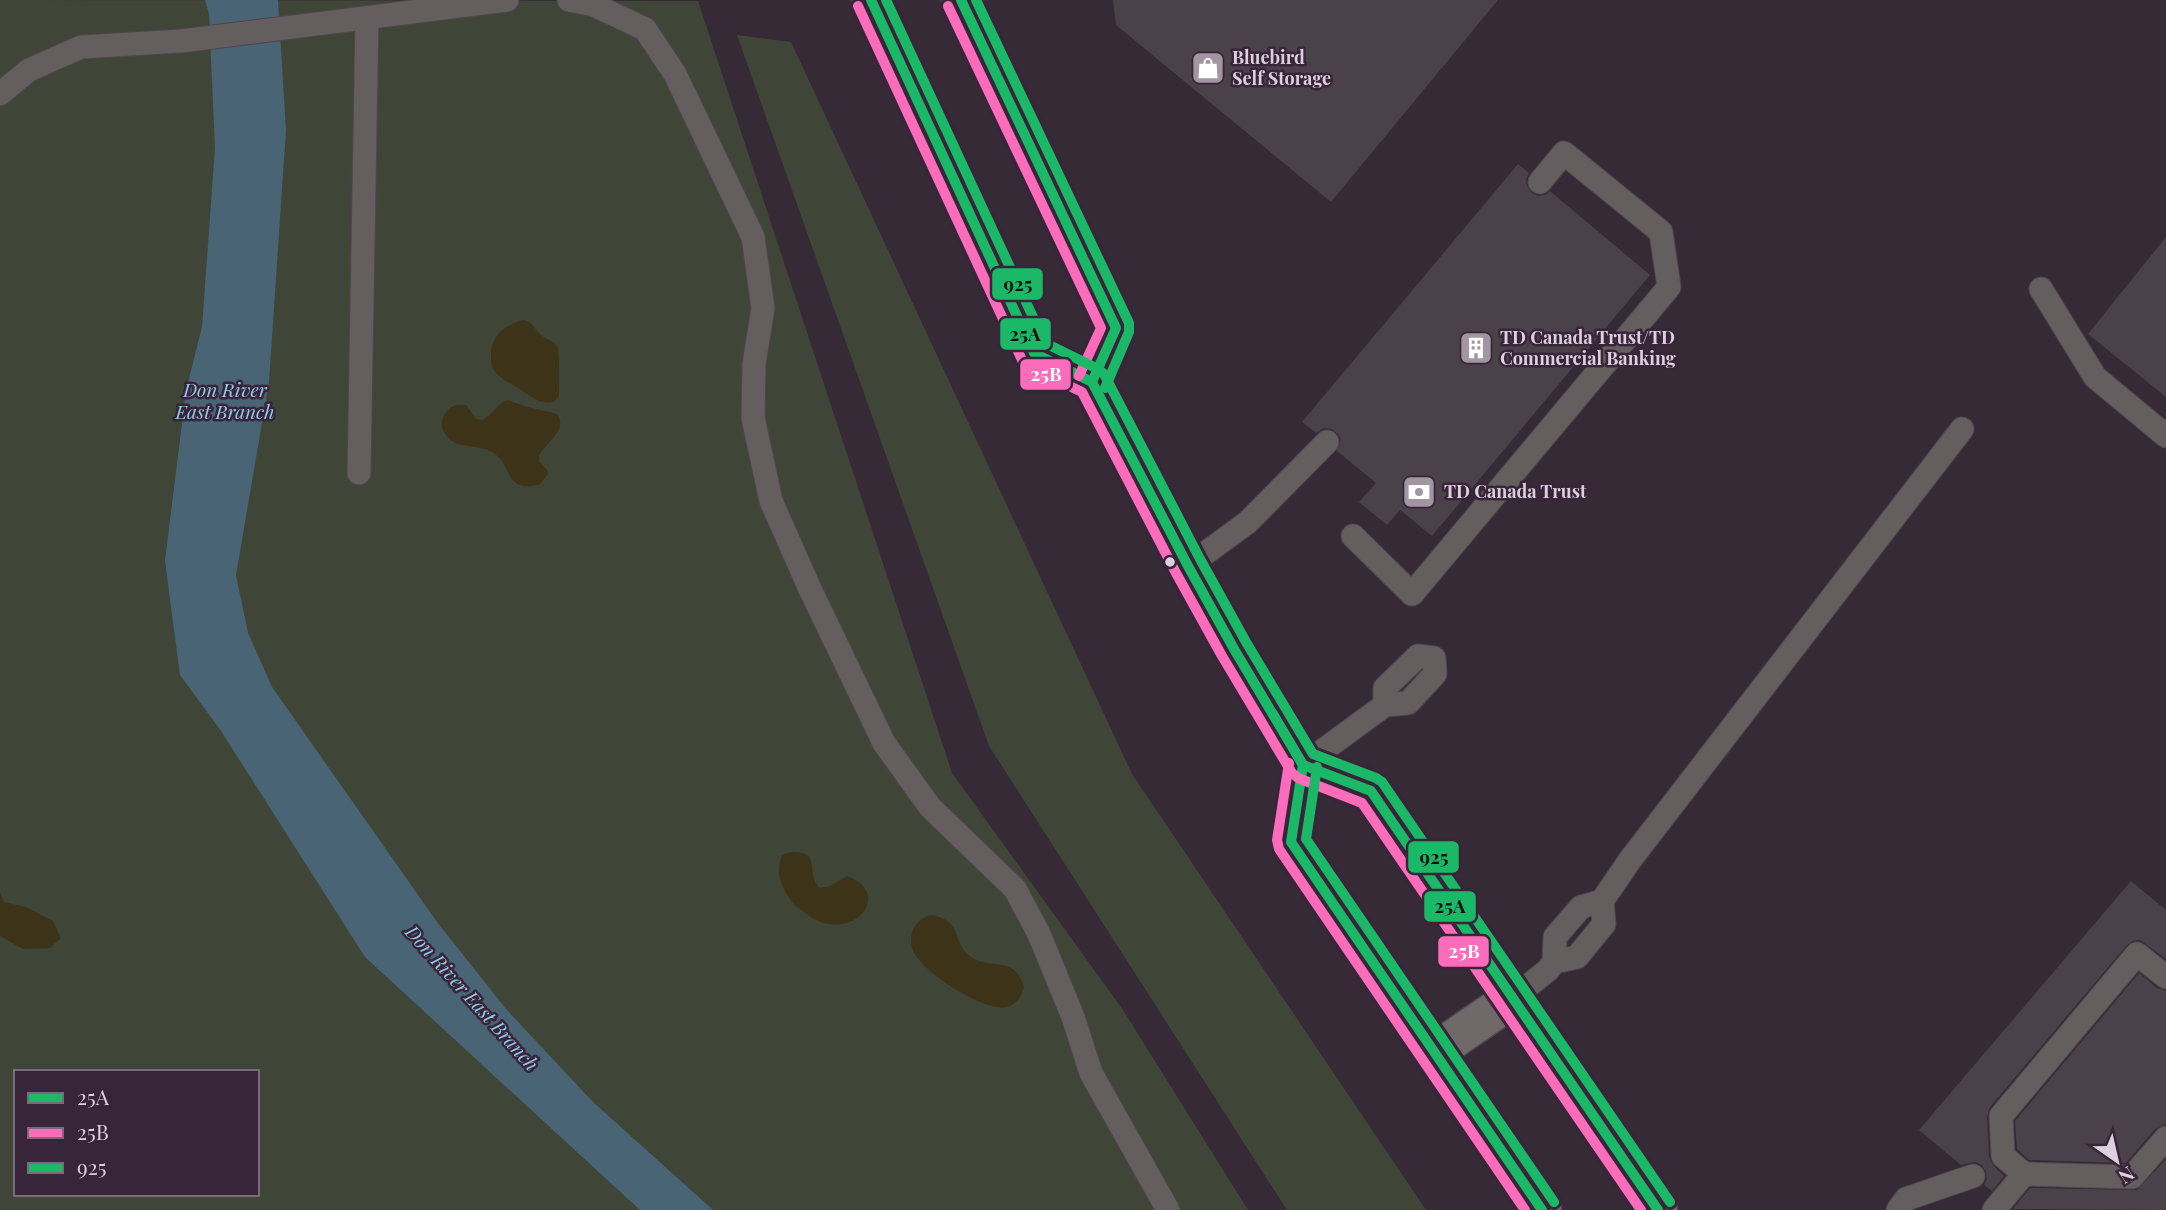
<svg xmlns="http://www.w3.org/2000/svg" width="2166" height="1210" font-family="'Playfair Display',serif">
	<style>
		.green { fill: #404637; fill-rule: evenodd }
		.sand { fill: #3c3318 }
		.water { fill: #496475 }
		.building { fill: #4a414a }
		.lines { fill: none; stroke-linecap: round; stroke-linejoin: round }
		.service-casing { stroke: #4f454f; stroke-width: 25 }
		.secondary-casing { stroke: #4f454f; stroke-width: 41 }
		.service { stroke: #655e5f; stroke-width: 23 }
		.secondary { stroke: #706969; stroke-width: 38 }
		.bus-1-casing { stroke: #39253a; stroke-width: 16 }
		.bus-2-casing { stroke: #39253a; stroke-width: 16 }
		.bus-3-casing { stroke: #39253a; stroke-width: 16 }
		.bus-1 { stroke: #1ab867; stroke-width: 10 }
		.bus-2 { stroke: #fb6dba; stroke-width: 10 }
		.bus-3 { stroke: #1ab867; stroke-width: 10 }
		.bus-dot { fill: #ddd0de; stroke: #39253a; stroke-width: 2.5 }
		.labels { text-anchor: middle; stroke-width: 5; stroke-linejoin: round; paint-order: stroke }
		.poi-label { font-size: 18px; font-weight: bold; fill: #ddd0de; stroke: #39253a; text-anchor: start }
		.water-label { font-size: 19px; font-style: italic; fill: #91cbeb; stroke: #39253a }
		.line-badge { stroke: #39253a; stroke-width: 2.5 }
		.badge-label { font-size: 19px; text-anchor: middle; font-weight: bold; fill: #fff }
		.pale-badge-label { font-size: 19px; text-anchor: middle; font-weight: bold; fill: #111 }
	</style>
	<rect width="100%" height="100%" fill="#352a35"/>
	<g class="green">
		<path d="M0,0L698,1L952,773L1123,1010L1248,1210H0ZM16,1072H257V1194H16Z"/>
		<path d="M737,35L791,42L1132,774L1426,1210H1287L989,746Z"/>
	</g>
	<g class="sand">
		<path d="M523,320C533,322 533,327 539,333C544,339 553,340 557,346C560,350 559,388 559,396L554,402C541,404 534,399 524,392C516,386 504,381 497,374C493,370 491,364 491,358C490,336 503,326 523,320Z"/>
		<path d="M508,400L524,406L557,414C569,430 545,443 539,456V461L547,470L548,474L540,484C504,495 513,464 492,452C477,443 454,451 444,432C440,425 442,418 446,412C452,405 458,404 466,405L476,419L482,420C492,416 497,403 508,400Z"/>
		<path d="M791,852C824,851 804,874 820,888L830,886L847,876C896,894 851,946 808,915C800,909 793,905 788,896C779,883 776,870 782,855Z"/>
		<path d="M0,893L4,902L26,907L53,921L61,938L50,948L23,949L0,936Z"/>
		<path d="M932,915C964,921 951,943 971,957C992,971 1014,954 1024,987C1021,997 1017,1004 1007,1007C985,1013 918,970 912,948C908,933 917,917 932,915Z"/>
	</g>
	<path class="water" d="M205,0H278L286,130L269,382L236,575L248,633L272,687L437,922L506,1009L593,1102L713,1210H640L365,957L221,731L180,675L165,561L186,391L202,327L215,148L209,14Z"/>
	<g class="building">
		<path d="M1113,0H1498L1331,202L1116,25Z"/>
		<path d="M1518,164L1529,173L1526,180L1527,186L1531,192L1538,196L1545,195L1550,191L1650,275L1432,536L1400,510L1387,525L1359,502L1376,483L1337,451L1341,439L1337,433L1331,429L1324,428L1316,433L1302,422Z"/>
		<path d="M2166,237V397L2088,334Z"/>
		<path d="M2131,881L2166,910V959L2140,940L2133,941L2127,945L1990,1107L1987,1117L1989,1157L1994,1166L2004,1176L1992,1191L1984,1185L1987,1179L1986,1172L1982,1165L1975,1162L1961,1165L1919,1130Z"/>
		<path d="M2139,973L2157,988L2166,991V1124L2155,1129L2126,1163L2029,1160L2017,1149L2015,1121Z"/>
		<path d="M2166,1159V1210L2013,1209L2030,1188L2137,1190Z"/>
	</g>
	<g class="lines">
		<defs>
			<g id="service">
				<path d="M569,0L594,5L645,29L675,74L753,237L763,308L754,364L753,418L771,501L810,589L884,743L930,807L1015,889L1039,934L1073,1017L1091,1073L1168,1210"/>
				<path d="M0,94L29,70L81,47L181,41L507,0"/>
				<path d="M2041,289L2095,377L2166,436"/>
				<path d="M359,473L367,18"/>
				<path d="M1353,536L1412,594L1669,287L1661,232L1564,153L1540,182"/>
				<path d="M1188,566L1248,522L1327,442"/>
				<path d="M1303,765L1385,705L1408,703L1435,674L1434,658L1418,656L1385,688V705"/>
				<path d="M1554,962L1577,957L1604,924L1602,901"/>
				<path d="M1513,998L1548,970L1554,962L1555,937L1581,907L1602,901L1630,860L1962,429"/>
				<path d="M2024,1174L2003,1156L2001,1116L2137,954L2166,977"/>
				<path d="M1898,1210L1906,1199L1973,1176"/>
				<path d="M1994,1210L2024,1174L2132,1177L2166,1138"/>
			</g>
			<g id="secondary">
				<path d="M871,0L1034,353L1092,382L1188,566L1234,649L1303,765L1371,791L1658,1210"/>
				<path d="M961,0L1116,328L1092,382"/>
				<path d="M1303,765L1291,842L1542,1210"/>
				<path d="M1436,1051L1513,998"/>
			</g>
		</defs>
		<use href="#service" class="service-casing"/>
		<use href="#secondary" class="secondary-casing"/>
		<use href="#service" class="service"/>
		<use href="#secondary" class="secondary"/>
		<defs>
			<g id="bus-1">
				<path d="M871,0L1034,353L1092,382L1188,566L1234,649L1303,765L1371,791L1658,1210"/>
				<path d="M961,0L1116,328L1092,382"/>
				<path d="M1273,714L1303,765L1291,842L1542,1210"/>
			</g>
			<g id="bus-2">
				<path d="M858,6L1022,360L1028,366L1082,392L1176,573L1222,656L1292,773L1298,778L1362,803L1641,1210"/>
				<path d="M948,6L1101,328L1079,376"/>
				<path d="M1289,763L1277,840L1279,849L1525,1210"/>
			</g>
			<g id="bus-3">
				<path d="M886,0L1045,343L1098,369L1104,374L1200,559L1246,642L1313,754L1376,778L1382,782L1670,1202"/>
				<path d="M976,0L1129,323V332L1105,388"/>
				<path d="M1317,767L1306,839L1554,1202"/>
			</g>
		</defs>
		<use href="#bus-1" class="bus-1-casing"/>
		<use href="#bus-2" class="bus-2-casing"/>
		<use href="#bus-3" class="bus-3-casing"/>
		<use href="#bus-1" class="bus-1"/>
		<use href="#bus-2" class="bus-2"/>
		<use href="#bus-3" class="bus-3"/>
	</g>
	<defs>
		<symbol id="shop-square" viewBox="-11 -11 22 22"><rect x="-9" y="-9" width="18" height="18" rx="4" fill="#a296a3" stroke="#39253a"/><path d="M-5-2.5h2.3a2.7 3.5 0 0 1 5.4 0H5L5.5 6h-11ZM-1.5-2.5h3a1.5 2.3 0 0 0-3 0Z" fill="#fff"/></symbol>
		<symbol id="building-square" viewBox="-11 -11 22 22"><rect x="-9" y="-9" width="18" height="18" rx="4" fill="#a296a3" stroke="#39253a"/><path d="M-4-6H4V6H1V3H-1V6H-4ZM-2.5-4.3h1.7v1.8h-1.7ZM.8-4.3h1.7v1.8H.8ZM-2.5-1h1.7V.8h-1.7ZM.8-1h1.7V.8H.8Z" fill="#fff"/></symbol>
		<symbol id="bank-square" viewBox="-11 -11 22 22"><rect x="-9" y="-9" width="18" height="18" rx="4" fill="#a296a3" stroke="#39253a"/><path d="M-6-4H6V4H-6ZM0-2.3a2.3 2.3 0 1 0 0 4.6a2.3 2.3 0 1 0 0-4.6Z" fill="#fff"/></symbol>
	</defs>
	<g fill-rule="evenodd">
		<use href="#shop-square" x="1189" y="49" width="38" height="38"/>
		<use href="#building-square" x="1457" y="329" width="38" height="38"/>
		<use href="#bank-square" x="1400" y="473" width="38" height="38"/>
	</g>
	<circle class="bus-dot" cx="1170" cy="562" r="6"/>
	<g class="labels">
		<g class="poi-label">
			<text x="1232" y="64">Bluebird<tspan x="1232" dy="21">Self Storage</tspan></text>
			<text x="1500" y="344">TD Canada Trust/TD<tspan x="1500" dy="21">Commercial Banking</tspan></text>
			<text x="1444" y="498">TD Canada Trust</text>
		</g>
		<g class="water-label">
			<text x="225" y="397">Don River<tspan x="225" dy="22">East Branch</tspan></text>
			<text transform="translate(472 998) rotate(48)" y="7">Don River East Branch</text>
		</g>
	</g>
	<g class="line-badge">
		<rect x="991" y="267" width="53" height="34" rx="7" fill="#1ab867"/>
		<rect x="999" y="317" width="53" height="34" rx="7" fill="#1ab867"/>
		<rect x="1019" y="358" width="53" height="33" rx="7" fill="#fb6dba"/>
		<rect x="1407" y="840" width="53" height="34" rx="7" fill="#1ab867"/>
		<rect x="1423" y="890" width="54" height="33" rx="7" fill="#1ab867"/>
		<rect x="1437" y="935" width="53" height="33" rx="7" fill="#fb6dba"/>
	</g>
	<g class="badge-label">
		<text x="1046" y="381">25B</text>
		<text x="1464" y="958">25B</text>
	</g>
	<g class="pale-badge-label">
		<text x="1018" y="291">925</text>
		<text x="1025" y="341">25A</text>
		<text x="1434" y="864">925</text>
		<text x="1450" y="913">25A</text>
	</g>
	<rect x="14" y="1070" width="245" height="126" fill="#39253a" stroke="#7b697c" stroke-width="2"/>
	<rect x="28" y="1093" width="35" height="10" fill="#1ab867" stroke="#7b697c" stroke-width="2"/>
	<text x="77" y="1105" font-size="21" fill="#ddd0de">25A</text>
	<rect x="28" y="1128" width="35" height="10" fill="#fb6dba" stroke="#7b697c" stroke-width="2"/>
	<text x="77" y="1140" font-size="21" fill="#ddd0de">25B</text>
	<rect x="28" y="1163" width="35" height="10" fill="#1ab867" stroke="#7b697c" stroke-width="2"/>
	<text x="77" y="1175" font-size="21" fill="#ddd0de">925</text>
	<g transform="translate(2117 1161) rotate(146)" stroke="#39253a" stroke-width="5" paint-order="stroke">
	<path d="M0-5L12 26L0 18L-12 26Z" fill="#ddd0de"/>
	<text y="-10" font-size="19" font-weight="bold" text-anchor="middle" fill="#ddd0de">N</text>
	</g>
</svg>
